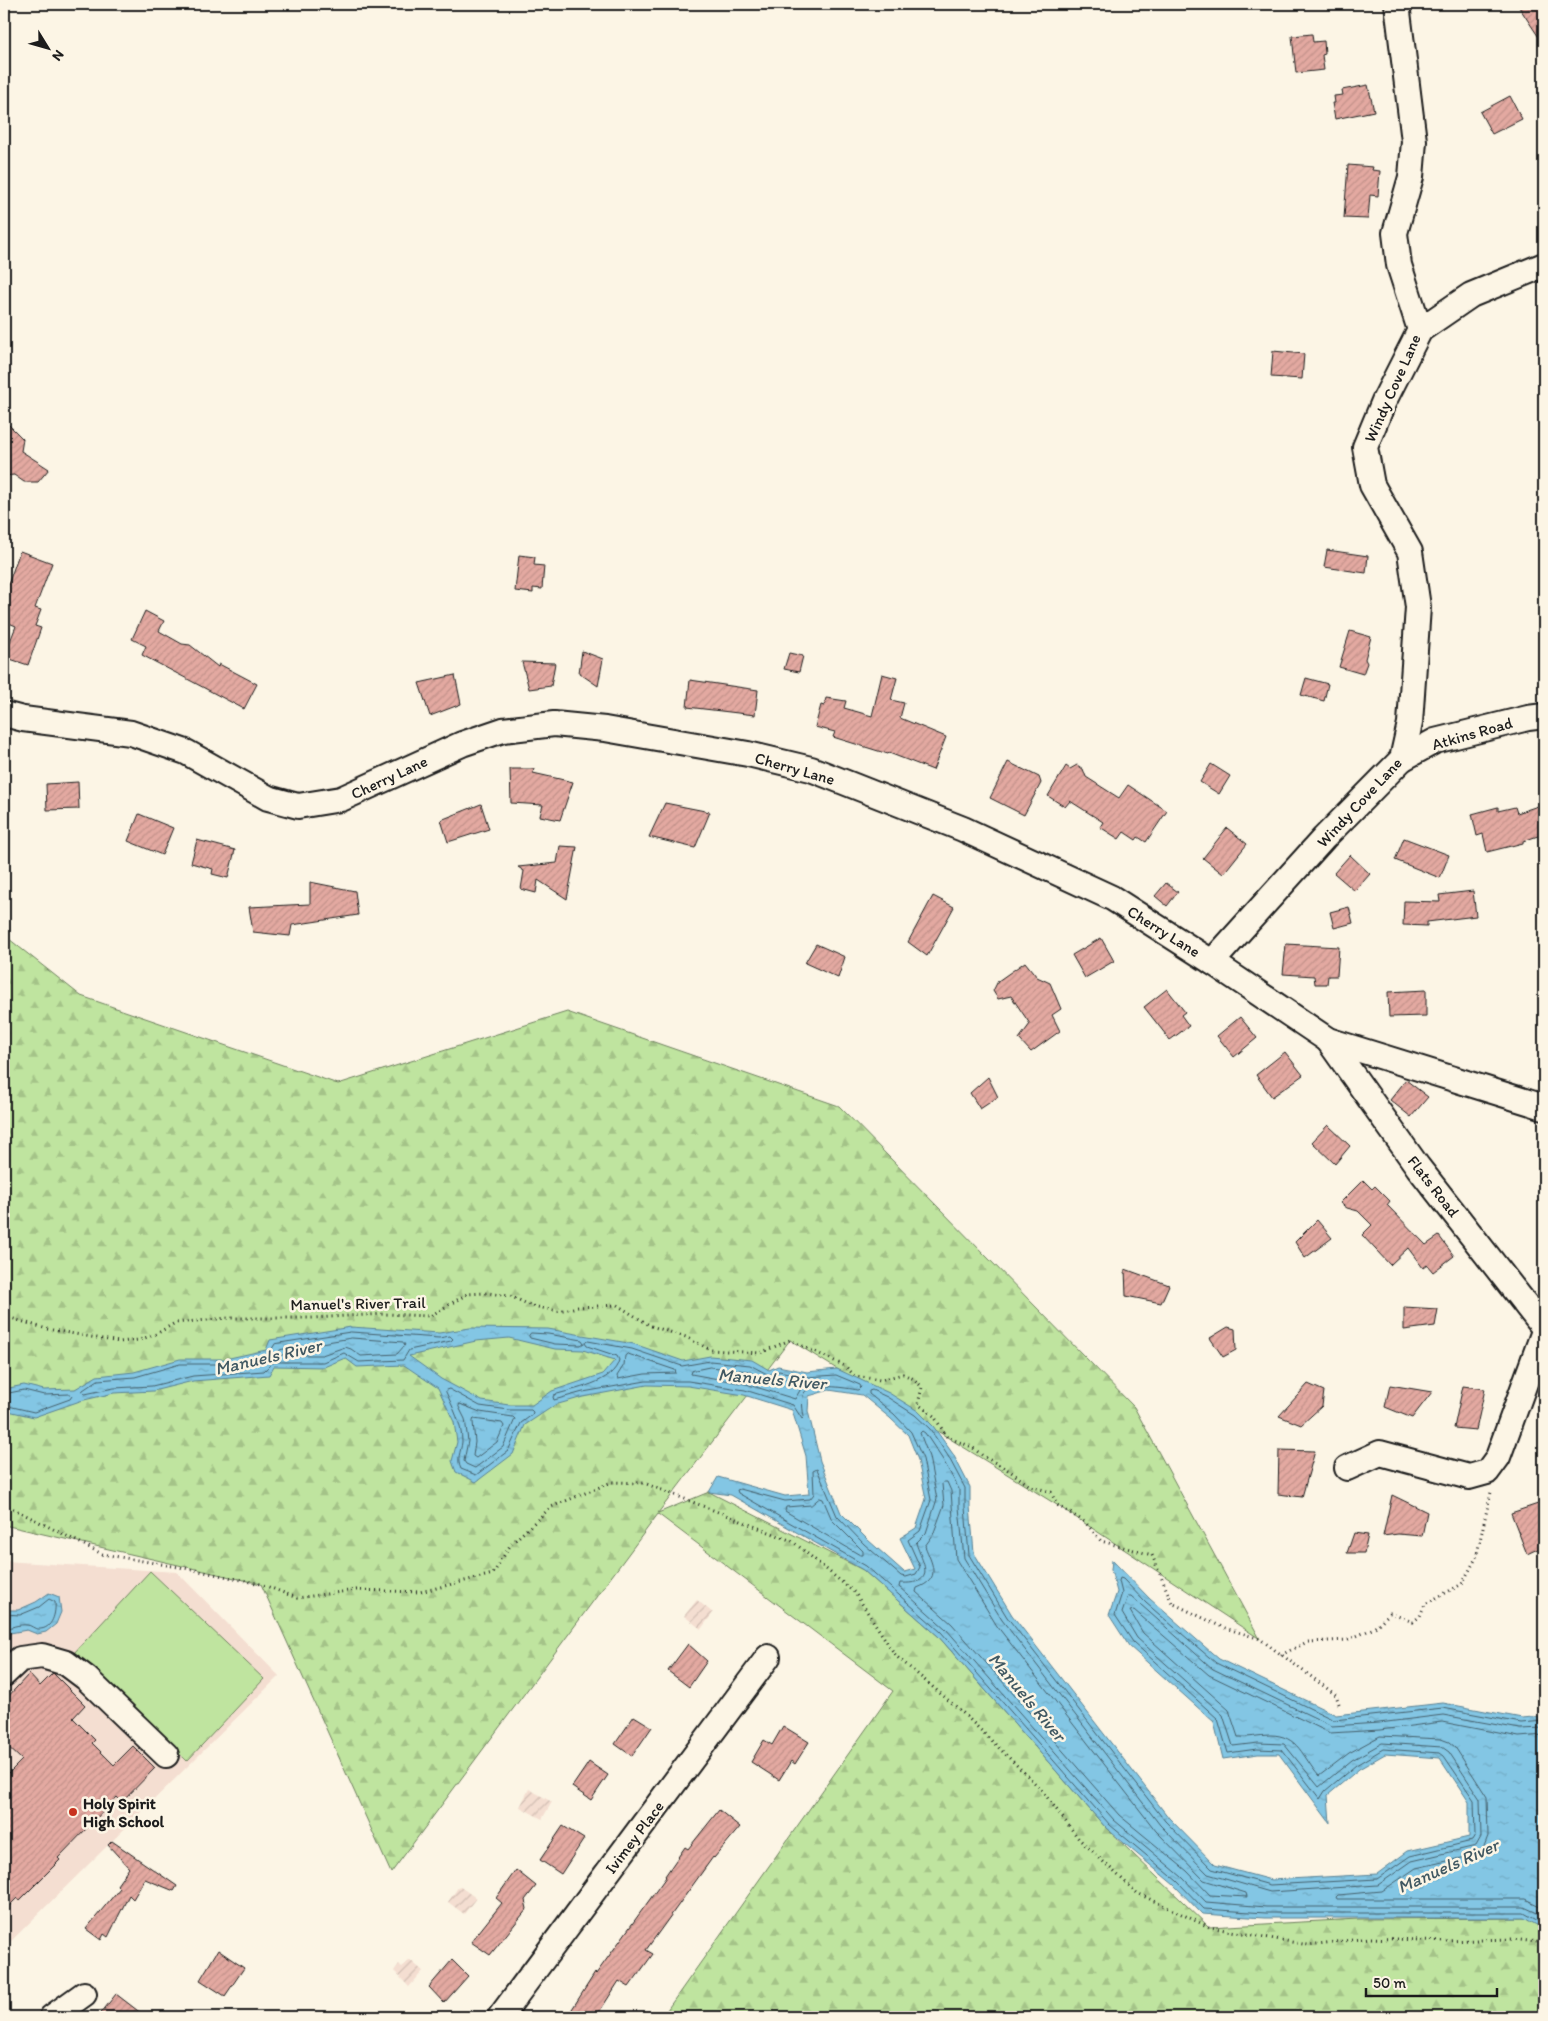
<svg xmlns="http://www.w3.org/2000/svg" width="1548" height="2021" font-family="Itim,sans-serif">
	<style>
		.built { fill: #f4ded1 }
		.industrial { fill: url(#industrial-furrows) }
		.forest { fill: url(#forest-firs); stroke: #6e805e }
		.pitch { fill: #bfe49f; stroke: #6e805e }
		.water { fill: url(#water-ripples); stroke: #5a8294; fill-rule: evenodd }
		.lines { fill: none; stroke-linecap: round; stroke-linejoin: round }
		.shore { stroke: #45606c; stroke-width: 1 }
		.building { fill: url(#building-hatch); stroke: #1c1c1c }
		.minor-casing { stroke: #1c1c1c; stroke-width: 28 }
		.path { stroke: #1c1c1c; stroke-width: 3; stroke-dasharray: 1 4; stroke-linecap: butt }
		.minor { stroke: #fcf5e5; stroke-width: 24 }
		.poi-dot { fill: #c8321e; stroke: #fcf5e5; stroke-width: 2 }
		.labels { text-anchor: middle; stroke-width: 5; stroke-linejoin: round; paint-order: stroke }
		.street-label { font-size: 16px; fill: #1c1c1c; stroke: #fcf5e5 }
		.poi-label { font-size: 16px; font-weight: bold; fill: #1c1c1c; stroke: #fcf5e5; text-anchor: start }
		.water-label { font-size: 18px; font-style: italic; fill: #405862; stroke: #fcf5e5 }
	</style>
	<defs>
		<pattern id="industrial-furrows" width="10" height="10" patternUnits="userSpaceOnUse" patternTransform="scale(1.25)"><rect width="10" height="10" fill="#f4ded1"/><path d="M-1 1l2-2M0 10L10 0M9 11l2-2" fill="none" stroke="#d1beb3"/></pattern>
		<pattern id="forest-firs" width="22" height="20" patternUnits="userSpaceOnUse" patternTransform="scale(1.25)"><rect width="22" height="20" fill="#bfe49f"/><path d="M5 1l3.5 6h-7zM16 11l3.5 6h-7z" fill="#a4c388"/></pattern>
		<pattern id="water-ripples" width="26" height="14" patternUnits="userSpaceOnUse" patternTransform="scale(1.25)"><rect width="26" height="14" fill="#83c6e4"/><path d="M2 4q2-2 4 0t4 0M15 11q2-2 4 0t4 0" fill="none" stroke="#71aac3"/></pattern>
		<pattern id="building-hatch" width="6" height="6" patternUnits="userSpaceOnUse" patternTransform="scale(1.25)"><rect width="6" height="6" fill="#e3a9a1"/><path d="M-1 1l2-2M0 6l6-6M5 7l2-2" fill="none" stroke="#c2918a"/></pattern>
	</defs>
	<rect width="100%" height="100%" fill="#fcf5e5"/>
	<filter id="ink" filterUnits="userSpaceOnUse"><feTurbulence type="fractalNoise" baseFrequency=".02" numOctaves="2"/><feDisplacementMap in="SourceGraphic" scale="10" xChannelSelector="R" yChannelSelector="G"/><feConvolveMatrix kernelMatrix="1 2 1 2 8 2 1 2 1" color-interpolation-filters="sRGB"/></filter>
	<g filter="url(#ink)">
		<path class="built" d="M4,1561L177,1572L279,1676L4,1948Z"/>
		<g class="industrial">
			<path d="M697,1600L713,1613L701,1629L684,1616Z"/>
			<path d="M529,1789L552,1802L542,1819L520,1807Z"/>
			<path d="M459,1886L476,1898L464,1914L448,1902Z"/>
			<path d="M410,1960L423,1971L409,1987L394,1971L399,1964L402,1967Z"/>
		</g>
		<path class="forest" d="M4,935L81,996L338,1084L567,1012L839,1106L1134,1407L1260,1639L1057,1505L790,1340L658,1513L709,1492L863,1570L938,1636L1106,1828L1209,1927L1358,1919L1524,1918L1544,1925V2017H662L893,1691L658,1514L391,1873L261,1584L4,1525Z"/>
		<path class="pitch" d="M150,1571L264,1679L187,1761L73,1654Z"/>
		<g class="water">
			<path d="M351,1327L439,1333L470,1328L548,1329L634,1344L683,1361L710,1356L752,1360L769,1370L778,1366L807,1372L837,1369L889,1393L918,1411L933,1426L953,1454L970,1487V1506L974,1553L1012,1615L1169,1818L1215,1865L1271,1880L1377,1874L1408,1851L1469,1837V1802L1440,1758L1385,1754L1359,1769L1328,1795L1330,1823L1279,1754H1258L1223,1759L1214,1722L1129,1646L1109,1615L1117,1592L1111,1570L1112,1560L1150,1599L1219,1659L1336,1715L1443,1703L1522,1718L1544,1716V1929L1524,1918H1265L1202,1914L1174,1885L1106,1828L938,1636L863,1570L731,1495L709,1492L718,1477L785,1496L809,1494L806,1456L792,1410L744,1395L688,1386L647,1385L583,1397L555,1405L525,1425L513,1454L476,1482L456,1472L452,1461L457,1442L454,1422L438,1388L404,1365L357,1367L345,1358L324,1367L274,1366L269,1375L193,1381L153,1391L114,1393L80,1401L34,1417L4,1410V1389L24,1385L44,1390L75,1389L97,1376L134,1372L180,1359H225L266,1350L270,1340ZM509,1338L555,1349L583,1350L615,1360L603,1374L552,1391L532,1405H509L482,1401L441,1379L409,1356L476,1341ZM829,1390L862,1395L890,1418L908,1435L918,1460L926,1499L916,1528L900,1538L915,1569L904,1572L868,1540L841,1513L820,1461L808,1411L809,1396Z"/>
			<path d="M49,1593L59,1597L61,1612L56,1624L46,1632L37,1634L27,1630L10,1633L4,1638V1610H18L36,1602Z"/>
		</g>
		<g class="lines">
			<g class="shore">
				<path d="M351,1332L439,1338L450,1336L453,1339L451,1341L409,1350L403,1360L359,1362L344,1353L323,1362H273L264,1371L193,1376L152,1386L114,1388L85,1394L82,1392L83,1390L98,1380L135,1377L180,1364H226L268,1355L275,1344Z"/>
				<path d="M531,1333L548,1334L582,1340L584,1343L581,1345L555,1344L530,1338L529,1336Z"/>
				<path d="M352,1338L403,1342L405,1345L397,1354L361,1356L351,1349L345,1347L322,1355H280L278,1353L280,1350Z"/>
				<path d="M588,1341L632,1349L682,1366L710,1361L750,1365L769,1375L779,1371L807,1377L836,1375L860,1385L861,1387L858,1390C847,1388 811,1382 804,1393C801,1399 803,1411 804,1417L802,1419L793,1405L745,1390L688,1381H646L583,1392L554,1400L553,1397L554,1395C573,1389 614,1383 619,1360L617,1356L587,1346L585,1343Z"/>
				<path d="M628,1354L675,1370L676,1373L645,1374L618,1379L617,1376L624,1365L625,1356Z"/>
				<path d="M710,1367L748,1371L767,1381L780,1378L801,1382L803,1385L795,1399L746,1384L691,1374L692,1371Z"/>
				<path d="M446,1390L449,1389L480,1406L509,1410H531L533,1412L532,1415L521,1423L508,1451L476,1475L461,1469C456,1459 461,1452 462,1442C462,1424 453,1408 446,1392Z"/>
				<path d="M4,1394L24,1390L44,1395L70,1394L72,1396L70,1399L34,1412L4,1405"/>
				<path d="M460,1404L480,1412L513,1417L515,1419L503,1447L475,1468L466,1464L464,1461L468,1441L465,1419L459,1407Z"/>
				<path d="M474,1419L502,1423L504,1426L497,1442L476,1458L473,1456L475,1442L473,1422Z"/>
				<path d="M944,1482H947L951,1491L956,1559L997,1626L1156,1831L1204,1880L1246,1893L1247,1897L1210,1895L1187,1871L1119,1815L952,1624L916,1592L917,1588C942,1579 932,1564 925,1546L933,1535L944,1505L942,1484Z"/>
				<path d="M820,1498L823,1499L832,1520L863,1551V1555H860L785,1511L786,1507L811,1505Z"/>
				<path d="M4,1614L20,1615L39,1607L49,1599L55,1602C56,1612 53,1630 38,1629C34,1629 31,1625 27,1625C20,1624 9,1627 4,1631"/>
				<path d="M1544,1721L1521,1723L1443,1708L1334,1720L1216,1663L1146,1603L1123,1579L1120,1578L1119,1581L1122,1593L1115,1615L1133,1642L1218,1719L1228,1753L1257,1749L1282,1750L1320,1799L1325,1791L1356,1765L1383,1749L1440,1753L1444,1756L1474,1800L1475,1836L1472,1841L1410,1856L1377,1879L1270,1885L1212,1869L1165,1821L1007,1617L969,1555L965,1507V1488L948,1456L930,1429L915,1415L887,1397L872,1390L869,1391V1394L894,1414L911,1432L923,1459L931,1500L920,1531L908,1540L920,1567L916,1574L906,1577L901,1576L864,1544L837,1516L817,1469L813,1471L814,1494L810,1499L785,1501L740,1489L737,1490L738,1493L866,1566L941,1632L1110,1825L1177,1881L1204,1909L1266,1913H1524L1544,1924"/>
				<path d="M1544,1728L1520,1729L1443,1715L1379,1723L1332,1726L1213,1669L1131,1596H1128L1122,1613L1137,1638L1223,1715L1233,1746L1258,1743L1284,1744L1319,1787L1352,1760L1382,1743L1442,1747L1449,1752L1480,1799L1481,1837L1476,1846L1412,1861L1378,1885L1270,1892L1208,1874L1160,1825L1002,1620L964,1558L959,1507V1489L943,1460L925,1433L922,1431L920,1433L929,1457L937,1499L926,1533L916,1543C922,1562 939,1585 900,1583L899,1587L946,1629L1114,1820L1182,1877L1206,1902L1266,1907H1524L1544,1916"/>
				<path d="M1544,1735L1519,1737L1442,1722L1380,1730L1330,1733L1209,1675L1134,1610L1130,1611L1143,1633L1229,1710L1238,1737C1248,1738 1259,1735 1270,1735C1299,1735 1302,1757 1319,1776L1349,1753L1380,1736L1441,1739L1449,1742L1455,1747L1487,1797L1488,1836L1483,1849L1474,1855L1416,1868L1382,1891L1338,1895L1336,1897L1337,1899H1525L1544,1908"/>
			</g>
		</g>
		<g class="building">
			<path d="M1517,4H1544V45Z"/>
			<path d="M1312,34L1313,42L1324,41L1325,54L1322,55L1324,70L1296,73L1292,36Z"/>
			<path d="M1368,85L1374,111L1335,119L1332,103H1335L1334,96L1343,95L1342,90Z"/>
			<path d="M1510,96L1522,119L1492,134L1480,112Z"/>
			<path d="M1348,165L1373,167L1372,170L1380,171L1378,196L1370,195L1368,219L1344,218Z"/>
			<path d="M1273,351L1304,354L1302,379L1271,377Z"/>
			<path d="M4,420L23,439L21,451L49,469L38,482H24L14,475L4,476Z"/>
			<path d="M1327,550L1368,556L1366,573L1324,567Z"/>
			<path d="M20,551L52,563L35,608L41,610L35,626L41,628L28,665L4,657L16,626L4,621V614L8,603L4,602V596Z"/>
			<path d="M519,555L535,557L534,565L544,566L542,589L533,588V593L515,591Z"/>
			<path d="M145,611L164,621L159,631L182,644L190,645L218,667L219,664L257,684L244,709L142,655L146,646L132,639Z"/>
			<path d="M1350,631L1371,637L1365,659L1367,663L1363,674L1339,667Z"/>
			<path d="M582,651L603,659L598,686L579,673Z"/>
			<path d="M789,653L803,656L799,672L784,669Z"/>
			<path d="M522,662L555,663L551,686L529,689Z"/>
			<path d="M882,674L897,678L891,700L904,703L900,718L946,737L933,770L889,753L888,754L833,737L835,732L815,727L821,705L824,706L826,698L846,701L844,708L872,716Z"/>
			<path d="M455,675L461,704L430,716L419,683Z"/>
			<path d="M1306,678L1328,684L1324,701L1301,695Z"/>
			<path d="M690,680L758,690L755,715L687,707Z"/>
			<path d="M1008,762L1039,777L1041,783L1024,815L990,798Z"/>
			<path d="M1211,764L1230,776L1219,794L1200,782Z"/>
			<path d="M1077,765L1083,769L1086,777L1119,798L1128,785L1167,811L1146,842L1138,837L1136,840L1124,832L1119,839L1100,827L1103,822L1070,801L1065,807L1048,796L1066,766L1070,769Z"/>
			<path d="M510,769H534L533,773L573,782L560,820L540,816L543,805L511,803Z"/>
			<path d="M78,782L79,809L47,810L46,784Z"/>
			<path d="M665,803L710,812L695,848L649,837Z"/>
			<path d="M481,804L489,829L448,842L441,820Z"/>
			<path d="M1544,804V834L1523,841V843L1487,852L1483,834L1477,836L1472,814L1498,807V811L1515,807L1517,813Z"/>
			<path d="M139,814L173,828L162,855L128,841Z"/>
			<path d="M1227,828L1247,844L1223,874L1203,858Z"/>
			<path d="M1404,838L1449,855L1440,878L1395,860Z"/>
			<path d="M197,840L235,850L228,878L212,874L213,869L191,863Z"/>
			<path d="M560,846L577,847L567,899L538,880L536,893L521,889L524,871L518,867L557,863Z"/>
			<path d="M1350,855L1370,874L1355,891L1334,873Z"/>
			<path d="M310,882L355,891L358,915L292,925L290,936L253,932L249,907L310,904Z"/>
			<path d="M1166,883L1178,892L1167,906L1155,896Z"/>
			<path d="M1473,891L1476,916L1427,922V926L1403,925L1404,901L1440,902L1439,895Z"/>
			<path d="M933,896L954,907L927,956L908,942Z"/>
			<path d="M1349,907L1353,923L1334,928L1330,912Z"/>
			<path d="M1101,938L1114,961L1085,978L1072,955Z"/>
			<path d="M816,944L845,957L838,978L805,963Z"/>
			<path d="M1286,944L1339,947L1337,976H1328L1327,984H1315L1314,976L1283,974Z"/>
			<path d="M1025,962L1037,977L1050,983L1061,1009L1052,1015L1060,1031L1031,1052L1019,1039L1030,1024L1011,996L998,999L993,991L998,981Z"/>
			<path d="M1167,989L1185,1012L1181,1015L1189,1026L1170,1040L1144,1007Z"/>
			<path d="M1426,990V1016L1389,1017L1388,992Z"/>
			<path d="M1240,1017L1257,1038L1234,1057L1217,1036Z"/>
			<path d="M1285,1052L1303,1075L1272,1097L1256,1075Z"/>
			<path d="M988,1077L998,1097L980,1109L970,1093Z"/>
			<path d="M1406,1080L1428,1097L1411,1117L1390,1100Z"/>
			<path d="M1328,1125L1350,1146L1335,1164L1312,1142Z"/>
			<path d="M1363,1180L1372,1189L1375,1186L1390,1201L1387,1205L1426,1245L1439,1236L1454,1256L1433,1272L1427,1265L1423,1268L1408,1248L1390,1265L1362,1235L1372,1225L1358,1211L1347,1208L1340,1203Z"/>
			<path d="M1317,1220L1332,1238L1305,1258L1295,1242Z"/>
			<path d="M1125,1269L1169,1285L1161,1303L1126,1296Z"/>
			<path d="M1404,1307L1438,1309L1435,1326L1404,1330Z"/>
			<path d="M1228,1327L1235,1329L1236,1350L1223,1357L1210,1338Z"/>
			<path d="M1308,1384L1324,1391L1322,1406L1301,1425L1279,1416Z"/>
			<path d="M1390,1385L1432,1392L1412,1418L1385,1407Z"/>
			<path d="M1463,1386L1485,1389L1476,1430L1454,1428Z"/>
			<path d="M1279,1450L1315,1451L1302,1497L1278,1494Z"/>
			<path d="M1392,1495L1427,1512L1422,1536L1398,1534L1383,1536Z"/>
			<path d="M1538,1504L1544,1522V1546L1527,1554L1511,1513Z"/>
			<path d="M1354,1533L1368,1535L1364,1553H1347Z"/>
			<path d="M688,1644L707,1661L689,1687L668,1671Z"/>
			<path d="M53,1673L85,1705L73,1718L95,1740L92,1743L114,1765L133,1746L155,1768L122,1802L117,1797L58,1858L60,1860L19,1901L17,1898L4,1911V1778L22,1760L4,1743V1701L29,1674L40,1686Z"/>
			<path d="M634,1716L652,1727L632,1756L615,1744Z"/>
			<path d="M783,1726L809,1742L795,1764L791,1761L779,1780L751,1762L764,1740L772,1745Z"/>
			<path d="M589,1762L608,1775L591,1800L572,1787Z"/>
			<path d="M719,1810L740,1827L714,1858L713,1857L646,1950L653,1954L629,1987L619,1981L596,2017H567L595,1973L596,1974L666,1877L665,1876L685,1847L688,1849Z"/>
			<path d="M563,1826L584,1839L561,1874L540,1860Z"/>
			<path d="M112,1841L177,1886L174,1891L145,1879L133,1899L129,1895L108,1937L104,1934L101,1940L86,1929L120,1888L117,1885L129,1868L108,1845Z"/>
			<path d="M516,1870L536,1886L525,1900L527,1909L490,1955L471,1942L502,1903L496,1898Z"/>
			<path d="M218,1950L244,1968L225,1996L200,1980Z"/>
			<path d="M452,1960L468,1976L444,2003L429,1987Z"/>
			<path d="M116,1994L146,2017H98Z"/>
		</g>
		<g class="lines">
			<defs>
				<g id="minor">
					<path d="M1420,330L1471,295L1544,265"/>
					<path d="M4,714L23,719L131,733L186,752L268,798L298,806L341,799L462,744L503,730L554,724L605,729L748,754L811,769L963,829L1112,898L1212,962L1328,1040L1544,1107"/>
					<path d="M1402,759L1435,741L1528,718L1544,716"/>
					<path d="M1212,962L1324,838L1402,759L1410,723L1418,607L1410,552L1372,485L1365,447L1384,401L1420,330L1399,265L1395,233L1411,177L1414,141L1397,4"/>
					<path d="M1328,1040L1418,1167L1544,1328"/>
					<path d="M1347,1468L1380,1453L1469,1477L1487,1472L1498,1457L1544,1331"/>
					<path d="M4,1674L20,1659L42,1656L66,1663L86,1678L166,1755"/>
					<path d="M52,2017L84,1994"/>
					<path d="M500,2017L768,1657"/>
				</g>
			</defs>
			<use href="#minor" class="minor-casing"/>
			<g class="path">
				<path d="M4,1316L47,1329L119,1342L139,1340L156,1334L175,1323L228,1318H312L384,1314L430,1316L467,1294L488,1293L510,1296L532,1306L558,1311L578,1307L617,1305L651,1326L686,1337L711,1350L760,1353L790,1340L845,1366L855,1376L880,1380L903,1374L914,1379L922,1387L918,1404L934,1416L947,1437L972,1447L983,1456L1010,1471L1030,1486L1051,1492L1057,1505L1085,1522L1101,1541L1152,1555L1172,1603L1222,1627L1260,1639L1336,1695L1340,1707"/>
				<path d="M4,1504L102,1554L190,1569L261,1584L297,1598L356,1590L420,1592L493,1574L511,1544L551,1507L612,1482L644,1483L792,1541L855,1593L896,1656L960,1710L1040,1788L1079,1839L1137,1893L1209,1927L1308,1945L1370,1938L1444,1941L1512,1939L1544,1943"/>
				<path d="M1281,1655L1307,1642L1348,1640L1374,1628L1390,1613L1413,1622L1420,1616L1425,1604L1462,1584L1476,1558L1491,1492"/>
			</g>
			<use href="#minor" class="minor"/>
		</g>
	</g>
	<circle class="poi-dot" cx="73" cy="1812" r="5"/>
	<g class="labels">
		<g class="street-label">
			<text transform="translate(1392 388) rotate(-66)" y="6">Windy Cove Lane</text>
			<text transform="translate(1472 733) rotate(-16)" y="6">Atkins Road</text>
			<text transform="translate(795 768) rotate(16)" y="6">Cherry Lane</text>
			<text transform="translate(389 777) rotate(-25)" y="6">Cherry Lane</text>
			<text transform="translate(1359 802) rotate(-47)" y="6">Windy Cove Lane</text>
			<text transform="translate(1164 931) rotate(32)" y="6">Cherry Lane</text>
			<text transform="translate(1434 1186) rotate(52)" y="6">Flats Road</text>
			<text transform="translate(358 1303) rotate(-1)" y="6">Manuel's River Trail</text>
			<text transform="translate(634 1837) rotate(-53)" y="6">Ivimey Place</text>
		</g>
		<g class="poi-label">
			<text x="83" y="1809">Holy Spirit<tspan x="83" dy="18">High School</tspan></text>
		</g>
		<g class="water-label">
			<text transform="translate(268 1357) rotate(-13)" y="6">Manuels River</text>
			<text transform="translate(772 1379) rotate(5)" y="6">Manuels River</text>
			<text transform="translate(1027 1697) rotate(50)" y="6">Manuels River</text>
			<text transform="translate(1448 1866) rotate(-24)" y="6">Manuels River</text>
		</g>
	</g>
	<rect width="1548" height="2021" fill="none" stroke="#fcf5e5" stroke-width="20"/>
	<rect x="10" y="10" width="1528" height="2001" fill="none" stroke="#1c1c1c" stroke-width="2" filter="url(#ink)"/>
	<g transform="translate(48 48) rotate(127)" stroke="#fcf5e5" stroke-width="4" paint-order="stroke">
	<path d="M0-4L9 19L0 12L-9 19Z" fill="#1c1c1c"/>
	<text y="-8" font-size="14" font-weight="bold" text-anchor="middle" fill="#1c1c1c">N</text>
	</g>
	<path d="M1366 1988v8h131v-8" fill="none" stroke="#1c1c1c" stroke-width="2.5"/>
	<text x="1373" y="1988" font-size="15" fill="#1c1c1c" stroke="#fcf5e5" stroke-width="4" paint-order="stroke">50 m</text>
</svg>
